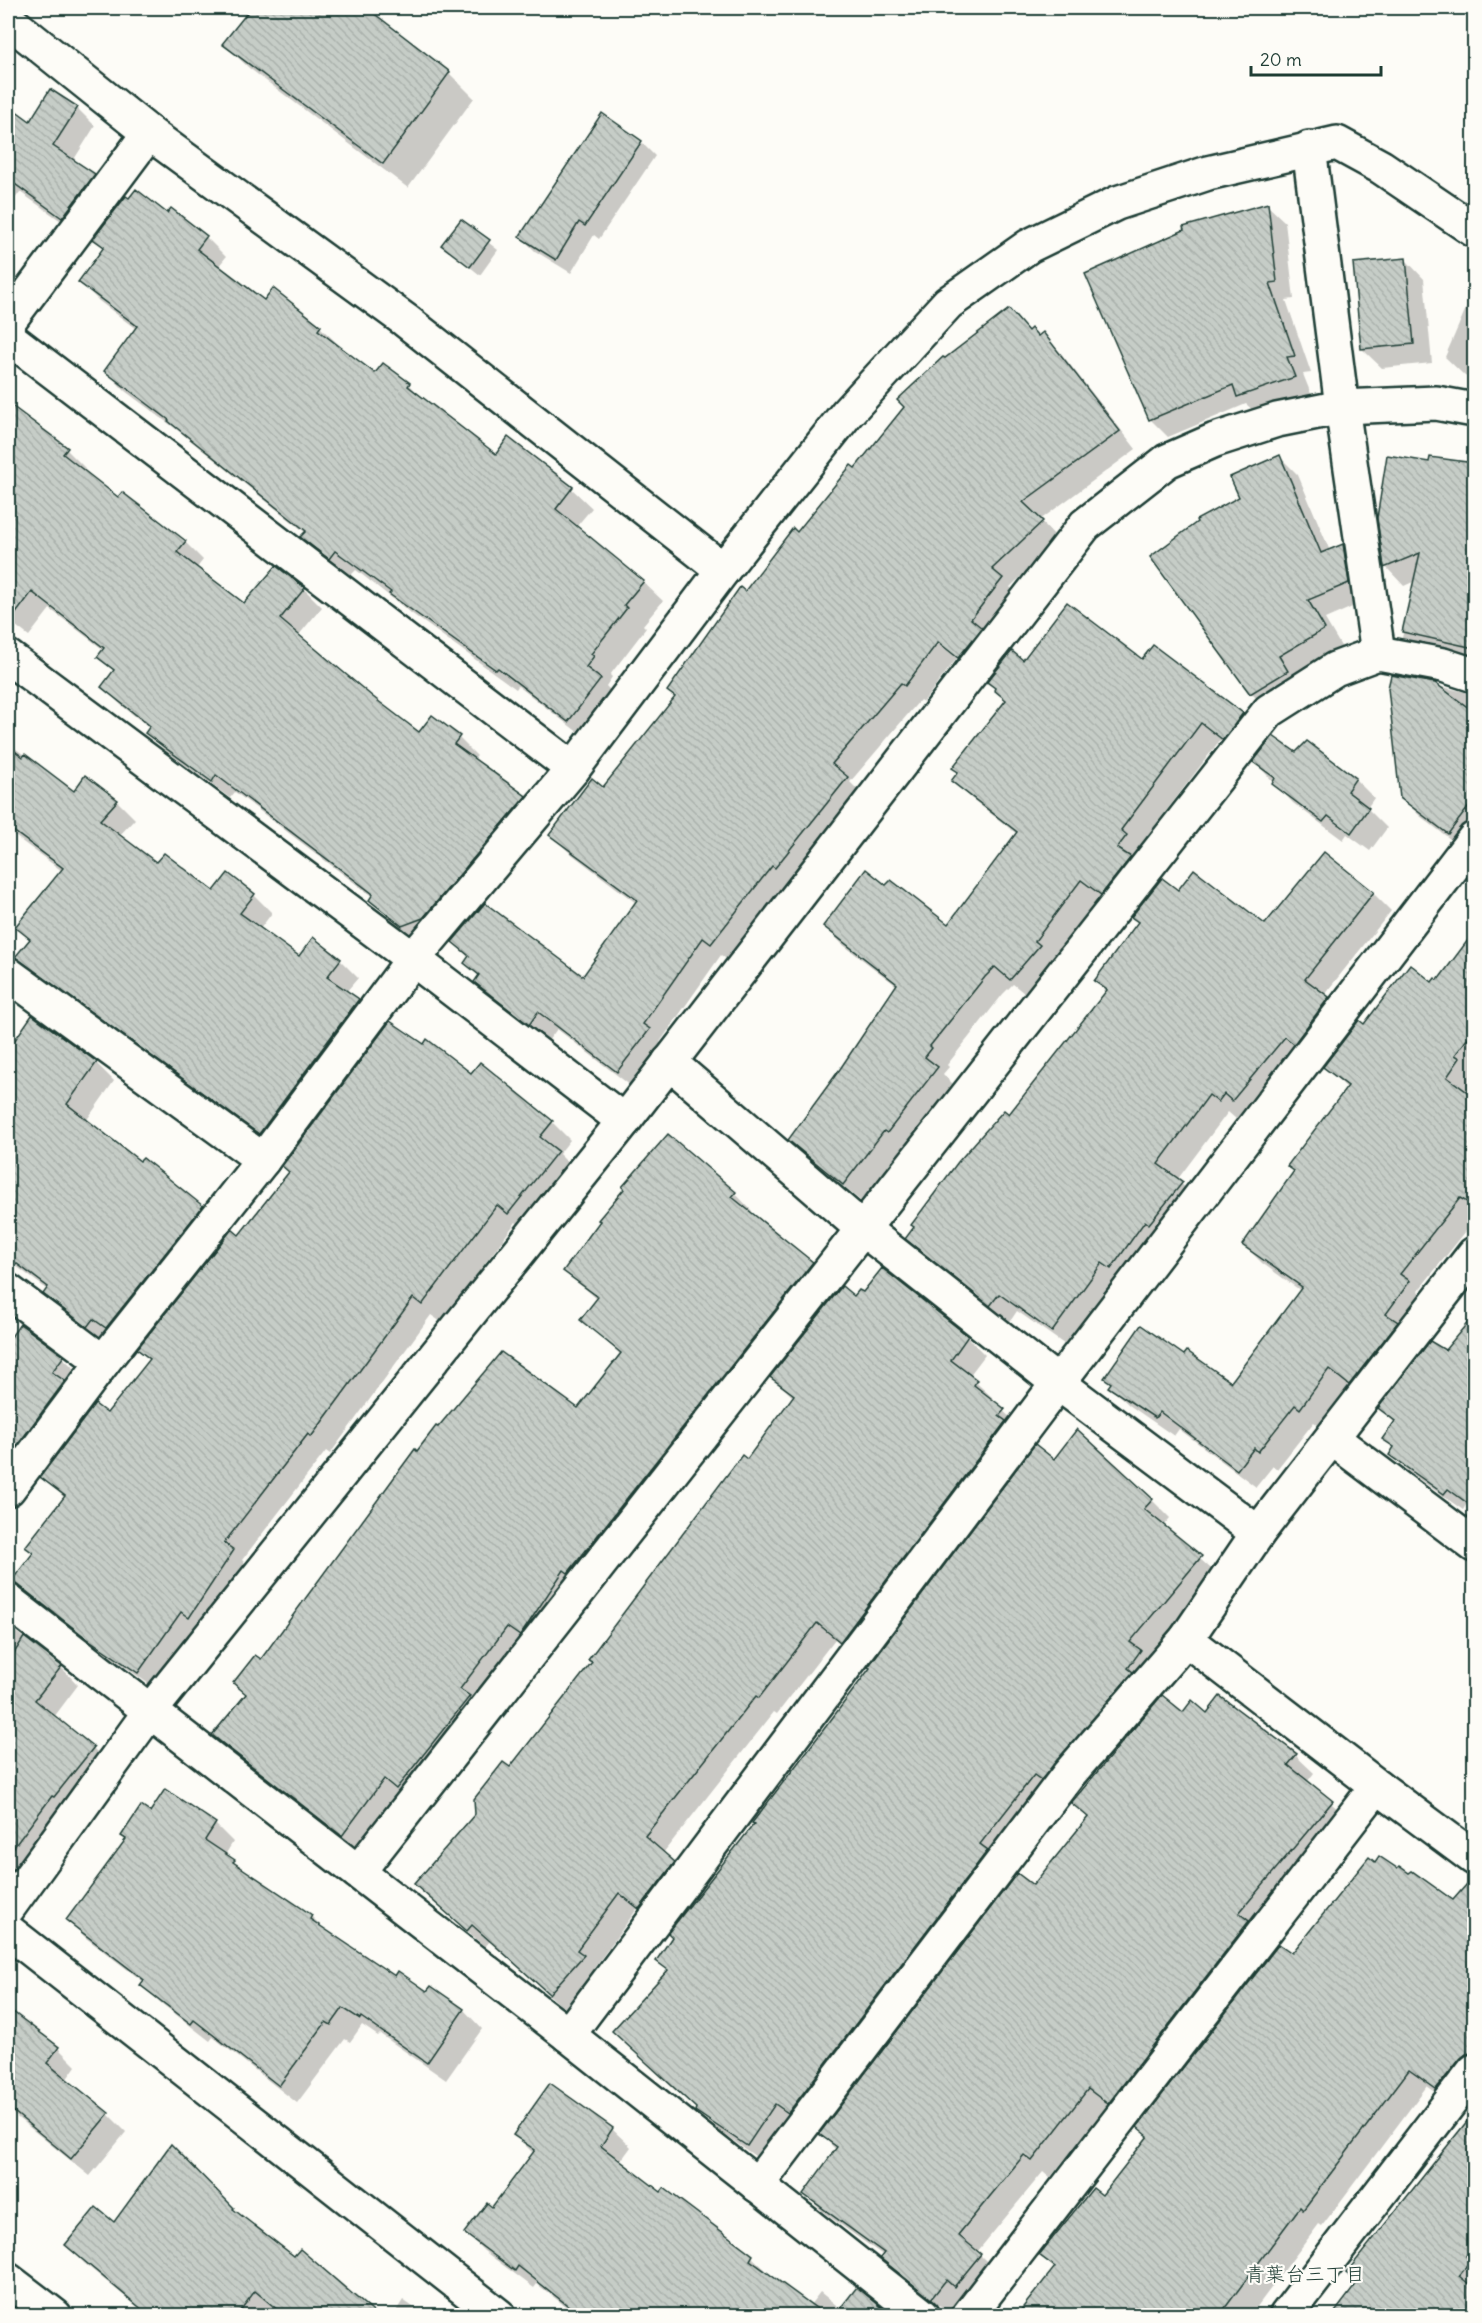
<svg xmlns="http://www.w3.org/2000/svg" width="1482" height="2323" font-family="Delius,'Klee One',sans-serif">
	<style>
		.shadow { fill: #0003 }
		.building { fill: url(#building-back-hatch); stroke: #1f3d34; stroke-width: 1.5 }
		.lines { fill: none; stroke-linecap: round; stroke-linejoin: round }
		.minor-casing { stroke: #1f3d34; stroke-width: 38 }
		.minor { stroke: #fdfcf7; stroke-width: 33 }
		.labels { text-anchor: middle; stroke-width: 4.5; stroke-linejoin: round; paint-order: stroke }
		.neighbourhood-label { font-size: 20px; fill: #1f3d34; stroke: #fdfcf7 }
	</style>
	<defs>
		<pattern id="building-back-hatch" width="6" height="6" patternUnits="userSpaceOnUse" patternTransform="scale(1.5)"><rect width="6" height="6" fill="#c6cdc7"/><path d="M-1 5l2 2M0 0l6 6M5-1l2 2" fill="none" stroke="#aab1ac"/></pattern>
	</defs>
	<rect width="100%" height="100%" fill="#fdfcf7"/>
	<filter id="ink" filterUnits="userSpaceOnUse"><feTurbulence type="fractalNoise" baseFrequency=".0167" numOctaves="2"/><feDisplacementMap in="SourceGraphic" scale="12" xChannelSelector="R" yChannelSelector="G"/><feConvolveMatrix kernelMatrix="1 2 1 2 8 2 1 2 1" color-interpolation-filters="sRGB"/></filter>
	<g filter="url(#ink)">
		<g class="shadow">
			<path d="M253,8H364L449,73L474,98L408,188L249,68L224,44Z"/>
			<path d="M51,91L77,108L95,126L73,161L94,176L112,193L81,235L20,192L8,208V106L30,123Z"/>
			<path d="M603,116L641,142L655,156L599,239L594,235L571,273L535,251L521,237Z"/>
			<path d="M1267,205L1285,222L1294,299L1286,300L1311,373L1303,374L1311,394L1256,413L1246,404L1168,437L1150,419Z"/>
			<path d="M171,210L206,237L226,257L218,267L264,302L320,327L340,346L339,348L375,375L409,384L427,403L496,456L508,439L572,489L592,508L576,527L643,582L663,601L643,625L646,628L610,675L612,677L606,686L620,700L588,740L518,686L516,689L411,613L356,570L349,577L322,556L303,537L306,533L180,432L125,391L106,371L136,329L99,301L80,282L105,249L95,239L167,215Z"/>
			<path d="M461,221L498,250L480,275L443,245Z"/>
			<path d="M1405,259L1424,279L1432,363L1382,368L1362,349Z"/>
			<path d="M1473,292L1474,293V381L1465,376L1445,357Z"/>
			<path d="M1009,311L1029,331L1039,338L1043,334L1060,352L1136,449L1040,520L1059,540L1010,587L1020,597L977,675L957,658L923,702L920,700L850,782L864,796L729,961L721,955L660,1042L667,1048L635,1089L557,1029L548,1041L494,1000L476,982L480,977L466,963L469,958L454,942L584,978L636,903L569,852L551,835L604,789L676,698L745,593L855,470L945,360Z"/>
			<path d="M8,405L67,450L85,468L82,471L119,499L185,542L203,560L196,569L244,605L304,589L322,607L298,636L372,698L419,734L459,738L477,756L473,760L525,797L543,815L421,943L388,917L371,899L373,897L235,792L230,798L165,750L147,732L150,728L121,705L103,687L115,672L99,657L104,650L50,609L29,636L8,620Z"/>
			<path d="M1280,457L1298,475L1330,551L1343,546L1361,564L1366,601L1325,619L1342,648L1296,675L1269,711L1251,693L1241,498Z"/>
			<path d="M1431,463H1463L1474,474V667L1420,656L1402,638L1415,581L1404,586L1386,567L1379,518Z"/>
			<path d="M1153,647L1242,714L1260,732L1241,757L1220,740L1138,848L1144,854L1120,911L1100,897L1053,959L1057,964L1029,997L1013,984L1003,994L947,1065L949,1067L943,1074L955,1086L906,1150L902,1148L862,1202L808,1157L790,1139L841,1069L897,986L842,944L825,926L886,887L948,926L1017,834L971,798L953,781L1006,701L996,690L1024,662L1142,661Z"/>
			<path d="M1393,676L1474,694V842L1467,852L1420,816L1401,797Z"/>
			<path d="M8,743L75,793L117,801L135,819L119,836L156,864L214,893L228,875L254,895L272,913L260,929L299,958L340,960L358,978L346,992L358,1001L376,1019L278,1151L35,974L17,956L31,941L17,927L62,871L8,831Z"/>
			<path d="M1307,743L1355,779L1374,798L1367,808L1387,828L1370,851L1347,834L1343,840L1293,803L1255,762L1296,754Z"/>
			<path d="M1324,854L1373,893L1391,911L1324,995L1346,1016L1251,1118L1243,1111L1236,1119L1228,1112L1177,1180L1200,1201L1071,1349L1017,1311L1009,1323L925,1256L907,1238L1009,1116L1107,992L1096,981L1178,892L1266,926Z"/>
			<path d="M1464,948L1474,957V1221L1418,1291L1427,1300L1368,1402L1349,1386L1319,1426L1314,1422L1277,1469L1273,1466L1256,1487L1179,1429L1174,1436L1129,1405L1110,1387L1184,1357L1231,1384L1301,1291L1262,1263L1244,1245L1295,1171L1348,1089L1325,1067L1364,1026L1438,982Z"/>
			<path d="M8,1045L11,1048L96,1063L114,1081L86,1121L202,1207L220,1225L106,1344L63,1311L45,1294L48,1290L8,1260Z"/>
			<path d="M471,1075L552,1122L570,1140L559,1154L575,1170L526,1231L516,1222L441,1322L431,1315L330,1454L326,1451L242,1560L251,1569L157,1690L39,1604L30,1600L12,1582L35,1554L65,1498L42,1477L108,1415L151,1361L139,1349L239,1237Z"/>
			<path d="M735,1193L752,1211L750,1214L812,1263L829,1281L360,1852L232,1752L214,1734L247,1695L235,1683L261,1661L417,1453L579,1410L621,1355L582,1320L597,1299L565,1271Z"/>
			<path d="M882,1270L967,1337L985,1355L969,1376L994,1399L992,1401L1021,1427L858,1659L835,1639L777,1714L774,1712L663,1853L691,1880L657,1926L637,1909L594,1968L600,1974L567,2011L490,1941L485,1947L416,1884L476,1814L794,1398L772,1377L855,1298L863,1295Z"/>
			<path d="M1474,1317V1511L1466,1505L1463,1510L1409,1472L1391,1455L1395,1449L1384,1438L1395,1423L1380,1408L1446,1352Z"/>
			<path d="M21,1326L63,1358L81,1375L8,1462V1343Z"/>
			<path d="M1055,1461L1152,1500L1170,1518L1163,1526L1218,1575L765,2163L715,2128L697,2110L669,1971L658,1960Z"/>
			<path d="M8,1626L61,1667L78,1685L54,1717L93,1748L111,1766L13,1877L8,1873Z"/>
			<path d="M1220,1698L1296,1756L1314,1773L1307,1782L1350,1820L1126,2121L1107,2106L1050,2178L1043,2172L977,2252L998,2273L965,2297L951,2314L900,2276L882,2258L884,2256L823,2212L805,2194L836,2150L821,2134L1033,1887L1089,1819L1073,1803L1183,1714L1208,1715Z"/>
			<path d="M151,1814L215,1824L233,1842L225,1855L245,1872L312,1917L328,1933L395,1978L428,1994L431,1988L464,2010L482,2029L446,2080L380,2034L378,2036L362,2025L350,2042L345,2039L297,2103L213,2037L210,2041L161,2003L142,1984L144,1982L86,1938L68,1920Z"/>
			<path d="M1375,1864L1453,1902L1456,1899L1474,1915V2080L1455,2106L1427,2086L1322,2226L1319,2224L1250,2316H1018L1055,2269L1041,2255L1102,2197L1292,1955Z"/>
			<path d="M8,2010L58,2048L76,2066L66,2080L108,2114L126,2132L90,2176L8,2110Z"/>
			<path d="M1474,2104V2316H1333L1358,2283L1348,2273L1471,2119L1469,2117L1472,2114L1469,2111Z"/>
			<path d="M612,2129L631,2147L620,2162L662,2194L665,2190L752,2257L771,2275L810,2305L820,2292L841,2309L890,2316H578L537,2284L534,2288L484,2251L466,2233L492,2209L534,2154L515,2135Z"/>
			<path d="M171,2147L246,2222L376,2316H142L144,2312L84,2263L67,2245L115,2224Z"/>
			<path d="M403,2300L426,2316H393Z"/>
		</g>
		<g class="building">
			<path d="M251,8H367L450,72L383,164L222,44Z"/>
			<path d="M50,89L78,107L53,146L95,174L62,218L8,179V105L30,121Z"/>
			<path d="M602,113L642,141L585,226L579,222L556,260L519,237Z"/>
			<path d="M136,189L167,213L171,208L207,236L197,249L264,300L273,288L321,326L318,330L375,373L383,363L410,383L408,386L496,454L508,437L573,487L556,509L644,581L624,605L627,608L591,654L594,656L586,667L601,679L568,722L498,668L496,670L389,594L391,592L335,551L329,559L300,537L306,531L168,421L169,420L104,371L137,326L78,282L104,247L93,239L126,196L129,198Z"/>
			<path d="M1268,203L1277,282L1270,283L1295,356L1287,357L1295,377L1237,397L1233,385L1149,420L1085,274L1184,230L1183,227Z"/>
			<path d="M461,219L490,240L470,267L441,245Z"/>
			<path d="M1406,258L1414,344L1361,349L1353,263Z"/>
			<path d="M1009,309L1028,331L1031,328L1038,336L1043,332L1120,431L1023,502L1043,521L992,569L1003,578L971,619L982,628L958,658L938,642L905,686L901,683L832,764L848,777L775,868L772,866L711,944L703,938L643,1024L650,1029L617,1072L538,1012L529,1025L474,982L479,975L464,963L469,956L452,942L485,903L583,976L637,900L549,835L592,778L603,787L675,697L667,691L740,587L745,591L793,528L797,532L851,465L855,468L904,407L897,400L943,357L945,358Z"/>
			<path d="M8,403L68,448L63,454L118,497L122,492L186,541L177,552L244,603L276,566L305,588L280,619L373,697L419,732L432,715L460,736L454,744L526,796L423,918L402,926L369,900L373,894L216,775L212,782L145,733L150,726L101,687L114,670L97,657L104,648L32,592L8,624Z"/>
			<path d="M1280,455L1321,553L1343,544L1349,583L1308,600L1325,629L1279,656L1288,671L1250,694L1150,557L1197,522L1196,520L1239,497L1230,477Z"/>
			<path d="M1387,455L1429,462L1430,457L1474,463V648L1402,632L1420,553L1384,568L1377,518Z"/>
			<path d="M1067,602L1142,659L1153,645L1243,713L1223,740L1201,723L1121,830L1127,835L1117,848L1131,857L1101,895L1081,880L1035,941L1040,945L1010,980L995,967L985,977L930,1046L932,1048L925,1057L938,1067L887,1133L884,1131L843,1185L788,1140L840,1069L897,984L823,926L866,869L886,885L891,880L948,924L1017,832L951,781L958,772L952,768L1006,700L994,690L995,688L987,682L1012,651L1023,660Z"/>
			<path d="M1391,675L1435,683L1474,712V800L1448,834L1400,798L1388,688Z"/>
			<path d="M1273,736L1296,752L1307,741L1356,778L1347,791L1369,808L1351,833L1328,816L1323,822L1272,784L1275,778L1253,762Z"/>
			<path d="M8,746L23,757L25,754L74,791L85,775L118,800L100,820L156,862L164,853L214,891L228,873L255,894L240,913L299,956L313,937L341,959L327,977L359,999L259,1134L15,957L30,939L15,927L63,868L8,827Z"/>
			<path d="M1324,852L1374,892L1305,979L1329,997L1294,1044L1285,1037L1232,1101L1224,1094L1218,1102L1209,1095L1158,1164L1183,1182L1149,1224L1145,1221L1111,1269L1102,1263L1052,1332L999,1294L990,1306L905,1239L914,1227L911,1225L958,1162L1004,1110L1009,1114L1107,990L1094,981L1138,922L1131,917L1162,878L1178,890L1194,869L1265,924Z"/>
			<path d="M1474,932V1030L1455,1055L1460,1058L1447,1077L1474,1097V1206L1460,1198L1400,1274L1410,1281L1386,1314L1398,1322L1349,1385L1329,1369L1300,1409L1295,1405L1258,1452L1254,1448L1237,1470L1160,1412L1155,1418L1108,1387L1111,1383L1104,1378L1141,1325L1184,1355L1187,1351L1231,1382L1302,1287L1242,1245L1294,1171L1287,1166L1348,1086L1323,1067L1359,1020L1364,1024L1410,964L1432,982L1435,978L1438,980Z"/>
			<path d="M32,1015L97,1062L67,1104L140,1161L143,1158L203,1206L106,1328L93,1319L87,1327L43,1294L48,1287L8,1257V1050Z"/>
			<path d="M390,1021L424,1044L427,1039L471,1073L480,1062L553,1121L540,1137L558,1151L508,1214L497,1205L422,1305L413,1298L311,1437L308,1434L224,1543L234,1550L189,1618L181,1612L138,1673L85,1637L12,1580L33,1553L25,1547L65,1496L40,1477L95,1404L107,1413L150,1359L137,1349L232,1229L239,1235L289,1172L282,1166Z"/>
			<path d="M668,1134L736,1192L732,1197L813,1262L568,1573L564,1570L520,1636L507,1627L460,1689L470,1696L396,1789L384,1779L342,1836L212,1735L246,1694L233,1683L255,1655L261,1659L415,1449L417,1451L436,1426L438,1427L501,1352L578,1408L621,1353L580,1320L598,1297L563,1271L600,1221L598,1220L624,1189L622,1187Z"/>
			<path d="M882,1268L968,1336L951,1360L977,1380L974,1385L1005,1409L999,1416L1006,1421L840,1642L817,1623L759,1698L756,1696L645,1836L675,1862L639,1909L619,1893L577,1950L584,1955L549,1994L472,1925L467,1931L414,1884L475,1814L474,1799L503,1762L510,1767L592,1662L588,1660L742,1455L747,1459L794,1395L770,1377L842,1286L854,1296L859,1290L863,1292Z"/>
			<path d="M1474,1315V1508L1448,1489L1444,1494L1389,1455L1394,1447L1382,1439L1395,1421L1378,1408L1430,1341L1445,1350Z"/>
			<path d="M20,1324L64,1356L52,1372L65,1381L11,1454L8,1452V1341Z"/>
			<path d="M1077,1429L1153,1499L1144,1509L1202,1556L1130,1642L1141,1650L1128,1668L1133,1672L1041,1780L1034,1775L980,1844L988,1850L788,2113L775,2104L747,2146L695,2111L696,2108L612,2031L668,1970L656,1961L672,1937L668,1933L754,1824L752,1823L824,1729L870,1668L868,1667L1035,1444L1054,1459Z"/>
			<path d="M24,1637L62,1666L35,1700L94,1747L54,1797L52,1796L8,1855V1663Z"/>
			<path d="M1162,1695L1183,1712L1192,1700L1207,1713L1220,1696L1297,1754L1288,1765L1333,1801L1239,1913L1249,1921L1108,2104L1088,2089L1032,2161L1024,2155L958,2235L981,2254L954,2287L946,2280L931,2299L880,2258L884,2253L803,2194L837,2147L819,2134L1017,1873L1033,1885L1088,1817L1071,1803Z"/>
			<path d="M165,1789L216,1823L205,1840L235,1860L233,1862L312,1915L310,1919L395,1976L398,1971L427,1991L431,1986L464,2009L427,2063L361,2017L360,2019L343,2008L331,2025L326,2022L279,2086L194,2020L191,2024L140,1985L144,1980L66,1920L126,1839L121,1836L141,1806L150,1812Z"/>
			<path d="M1379,1856L1397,1868L1399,1866L1409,1873L1412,1871L1453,1900L1474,1876V2053L1466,2054L1460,2059L1436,2089L1409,2070L1303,2210L1300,2207L1219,2316H1016L1055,2267L1039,2255L1093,2188L1102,2195L1148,2136L1137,2127L1279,1944L1292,1953L1369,1857L1375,1862Z"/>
			<path d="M8,2008L59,2047L47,2063L109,2113L71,2159L8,2107Z"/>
			<path d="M550,2083L613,2128L601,2146L661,2192L664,2188L753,2255L750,2260L827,2316H581L518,2266L515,2271L464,2233L487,2203L492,2207L535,2150L513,2135Z"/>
			<path d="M1474,2101V2244L1466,2256L1471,2261L1459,2276L1474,2288V2316H1332L1358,2282L1346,2273L1472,2115L1467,2111Z"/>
			<path d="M171,2144L234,2208L233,2209L294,2256L300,2249L378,2316H285L255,2291L236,2316H150L65,2245L96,2207L114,2222Z"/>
			<path d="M857,2287L892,2316H834Z"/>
		</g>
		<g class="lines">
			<defs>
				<g id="minor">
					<path d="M8,20L149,133L405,320L723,570"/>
					<path d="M1309,148L1342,407L1378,653"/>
					<path d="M8,322L149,133"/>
					<path d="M8,337L573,769"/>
					<path d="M8,657L413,959L624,1121"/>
					<path d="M8,974L263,1160"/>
					<path d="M669,1062L863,1229L1058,1383L1258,1533"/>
					<path d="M8,1291L103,1362"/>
					<path d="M1333,1439L1474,1545"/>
					<path d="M8,1489L103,1362L263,1160L413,959L573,769L723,570L847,413L948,303L1029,246L1117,203L1208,173L1337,143L1381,167L1474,230"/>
					<path d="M8,1601L568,2035L923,2316"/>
					<path d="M1186,1639L1377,1786L1474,1858"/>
					<path d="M358,1872L1269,711L1335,669L1378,653L1443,665L1474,675"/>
					<path d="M8,1908L151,1710L624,1121L1085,525L1167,461L1215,440L1277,420L1342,407L1436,403L1474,410"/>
					<path d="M8,1931L499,2316"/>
					<path d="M568,2035L1058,1383L1474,839"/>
					<path d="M757,2185L1069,1774L1186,1639L1258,1533L1474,1254"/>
					<path d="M8,2280L55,2316"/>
					<path d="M968,2316L1377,1786"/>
					<path d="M1286,2316L1474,2071"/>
				</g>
			</defs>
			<use href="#minor" class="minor-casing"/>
			<use href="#minor" class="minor"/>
		</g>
	</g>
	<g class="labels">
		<g class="neighbourhood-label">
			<text x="1305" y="2281">青葉台三丁目</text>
		</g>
	</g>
	<rect width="1482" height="2323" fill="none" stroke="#fdfcf7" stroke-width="30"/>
	<rect x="15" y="15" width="1452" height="2293" fill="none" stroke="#1f3d34" stroke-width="2" filter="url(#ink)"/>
	<path d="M1251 66v9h130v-9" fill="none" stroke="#1f3d34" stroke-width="3"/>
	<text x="1260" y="66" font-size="18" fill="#1f3d34" stroke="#fdfcf7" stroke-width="4.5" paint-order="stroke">20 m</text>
</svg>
